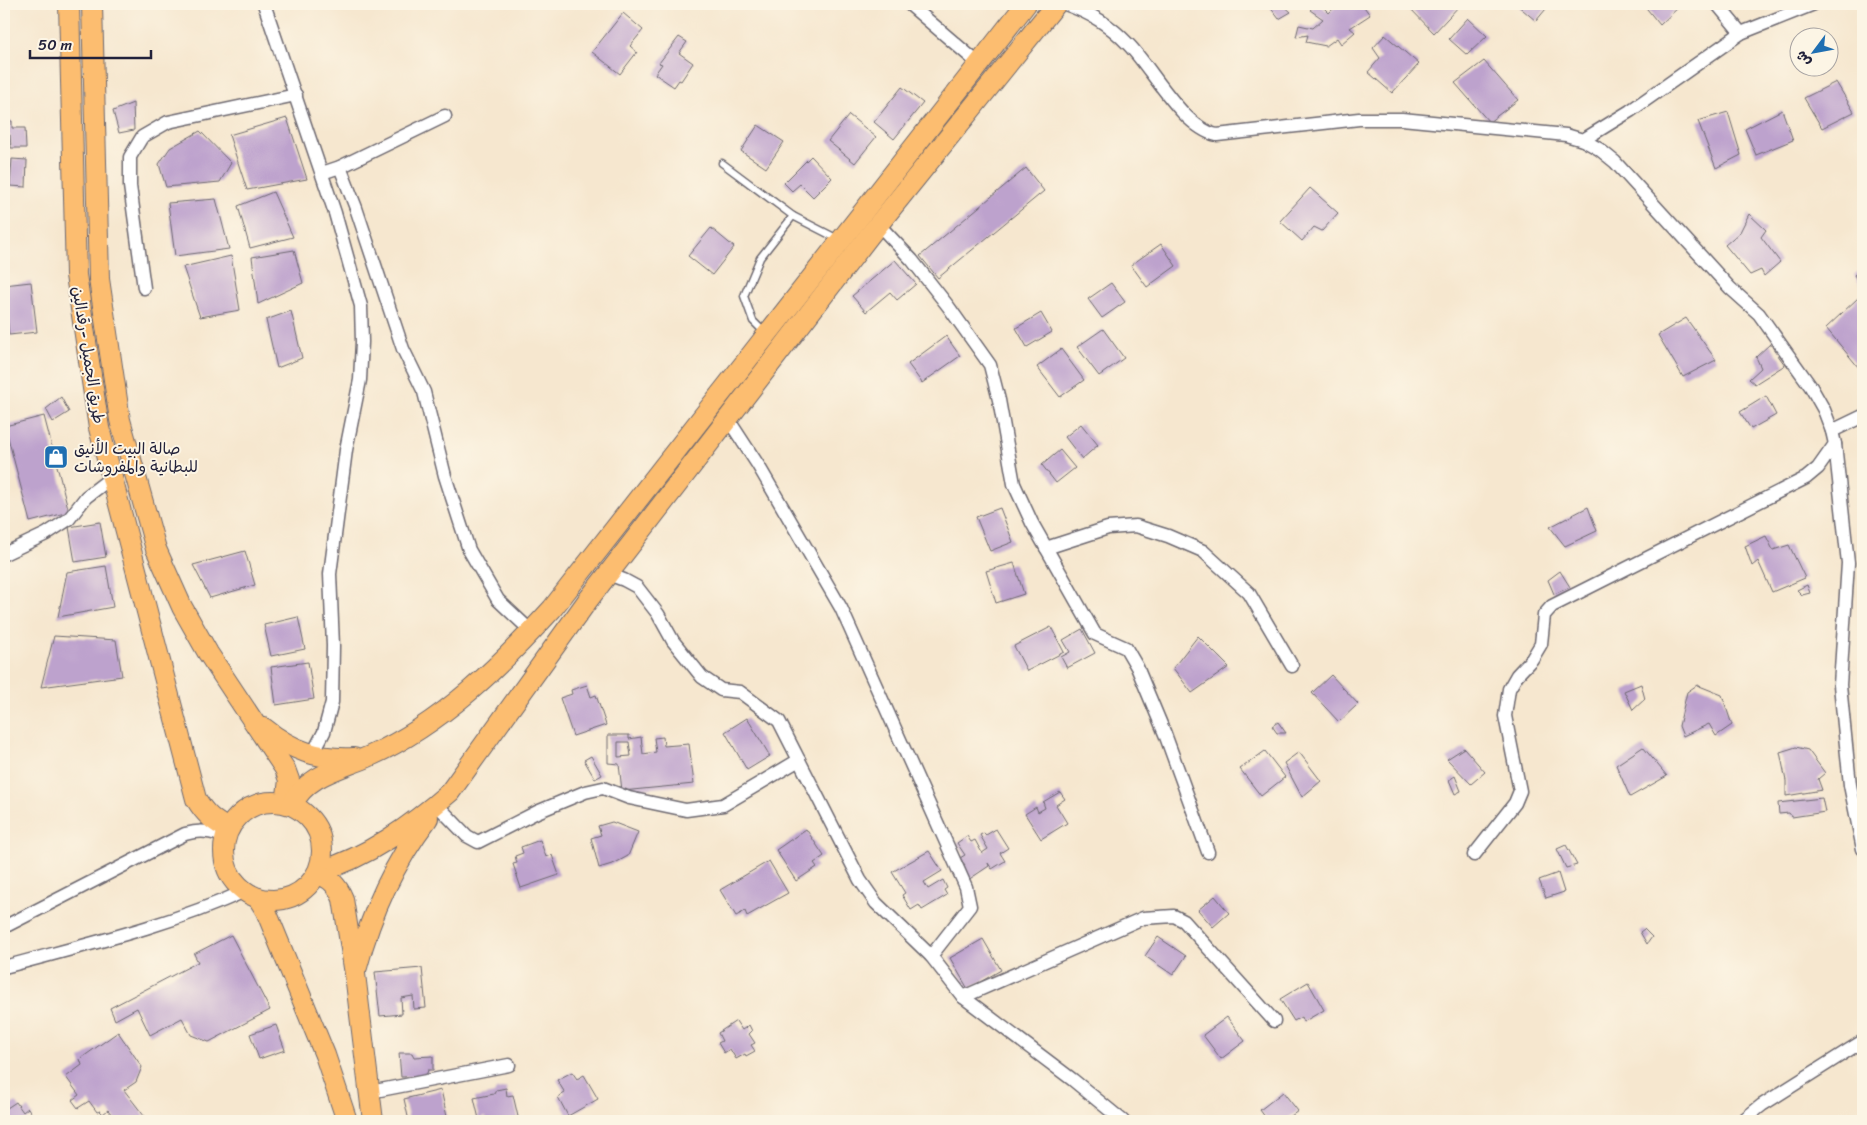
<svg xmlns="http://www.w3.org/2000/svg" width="1867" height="1125" font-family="Sriracha,'Playpen Sans Arabic',sans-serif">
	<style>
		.building { fill: #bda2cd; fill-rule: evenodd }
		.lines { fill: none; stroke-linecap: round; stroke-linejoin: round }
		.service-casing { stroke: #6c676f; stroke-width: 9 }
		.minor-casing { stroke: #6c676f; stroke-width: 15 }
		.primary-casing { stroke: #6c676f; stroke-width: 22 }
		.service { stroke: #fff; stroke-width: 6 }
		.minor { stroke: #fff; stroke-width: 12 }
		.primary { stroke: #fcbd6f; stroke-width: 20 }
		.labels { text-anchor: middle; stroke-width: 4; stroke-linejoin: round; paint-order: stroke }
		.street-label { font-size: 16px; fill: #22223b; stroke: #fcf5e5 }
		.poi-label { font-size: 16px; fill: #22223b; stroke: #fcf5e5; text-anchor: start }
	</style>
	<rect width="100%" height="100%" fill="#fcf5e5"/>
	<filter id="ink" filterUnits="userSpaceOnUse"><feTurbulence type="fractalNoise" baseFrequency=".02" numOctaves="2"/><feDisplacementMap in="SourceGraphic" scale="10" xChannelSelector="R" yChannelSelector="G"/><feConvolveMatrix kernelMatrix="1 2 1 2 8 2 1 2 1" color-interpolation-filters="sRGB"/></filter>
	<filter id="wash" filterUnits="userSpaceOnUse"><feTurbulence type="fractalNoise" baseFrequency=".0096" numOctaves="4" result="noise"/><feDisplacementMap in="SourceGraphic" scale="20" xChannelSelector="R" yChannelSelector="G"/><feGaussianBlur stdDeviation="1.12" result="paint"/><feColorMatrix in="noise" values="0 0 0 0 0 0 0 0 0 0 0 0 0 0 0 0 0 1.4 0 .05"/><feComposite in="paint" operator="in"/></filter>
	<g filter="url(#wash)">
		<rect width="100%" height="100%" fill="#f6e7cf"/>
		<g id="blocks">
			<g class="building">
				<path d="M1273,4H1282L1291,12L1279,19L1270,7Z"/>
				<path d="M1316,4H1320L1329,13L1337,5V4H1362L1370,15L1350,28L1355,32L1341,44L1337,38L1326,46L1306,42L1308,35L1296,37L1299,25L1313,28L1323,19L1310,10Z"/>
				<path d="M1406,4H1461L1434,33Z"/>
				<path d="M1516,4H1550L1536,21Z"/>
				<path d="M1643,4H1680L1681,5L1660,25Z"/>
				<path d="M623,13L643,30L630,46L637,52L620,74L592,52Z"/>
				<path d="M1468,18L1487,36L1467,55L1449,39Z"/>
				<path d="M1385,35L1419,64L1392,93L1368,72L1380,58L1373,48Z"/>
				<path d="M679,37L687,42L679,53L693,63L681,81L679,80L674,87L655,74L662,64L659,63Z"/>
				<path d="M1484,61L1518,100L1489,122L1455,83Z"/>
				<path d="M1836,82L1854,112L1822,128L1804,98Z"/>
				<path d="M902,87L923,103L894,139L874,122Z"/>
				<path d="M133,103L134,130L119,133L113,111Z"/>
				<path d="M1782,110L1793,140L1756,155L1745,129Z"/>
				<path d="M1728,112L1741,155L1716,168L1698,121Z"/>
				<path d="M849,115L876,137L855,163L828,141Z"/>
				<path d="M287,118L307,179L247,190L229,135Z"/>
				<path d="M4,121H12V128H25L26,148H11L10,135H4Z"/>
				<path d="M758,125L784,142L766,168L741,151Z"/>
				<path d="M200,131L231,163L220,182L166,187L159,164L170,148Z"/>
				<path d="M811,156L832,178L813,197L800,184L792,191L784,183Z"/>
				<path d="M12,159L27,160L26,187L10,186Z"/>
				<path d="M1026,168L1044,191L938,278L920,256Z"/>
				<path d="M1310,188L1338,213L1322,231L1314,227L1302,241L1280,221Z"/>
				<path d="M273,192L293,237L250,248L238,206Z"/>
				<path d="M216,199L229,249L175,256L168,203Z"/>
				<path d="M1749,214L1766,230L1761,237L1780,262L1764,276L1761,270L1750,275L1725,245L1740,232Z"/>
				<path d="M711,228L734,247L712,275L688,256Z"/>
				<path d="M1161,244L1176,266L1147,287L1131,265Z"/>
				<path d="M294,250L303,283L258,304L252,257Z"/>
				<path d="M231,256L240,310L200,317L183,267Z"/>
				<path d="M895,260L916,284L897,300L890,292L866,312L852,296Z"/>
				<path d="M1863,267V289L1854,275Z"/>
				<path d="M31,282L37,332L9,335L4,285Z"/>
				<path d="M1111,283L1125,302L1102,318L1088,299Z"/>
				<path d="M1858,298L1863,306V364L1859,368L1826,328Z"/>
				<path d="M291,311L302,358L277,368L266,320Z"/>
				<path d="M1041,313L1052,332L1027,347L1016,328Z"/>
				<path d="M1686,318L1716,360L1683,377L1658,335Z"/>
				<path d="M1103,329L1124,358L1099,376L1077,347Z"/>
				<path d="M946,336L960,356L922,383L908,364Z"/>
				<path d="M1770,344L1785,365L1755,384L1749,379L1761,368L1756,357Z"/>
				<path d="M1061,349L1084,380L1060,397L1037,367Z"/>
				<path d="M1766,396L1776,415L1751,429L1740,412Z"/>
				<path d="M61,397L69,412L53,422L46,409Z"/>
				<path d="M44,416L69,512L30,522L5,426Z"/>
				<path d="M1081,424L1098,445L1082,459L1065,437Z"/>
				<path d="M1060,450L1075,468L1056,483L1042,465Z"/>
				<path d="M1588,507L1597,531L1565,546L1550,527Z"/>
				<path d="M1000,508L1013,542L990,551L976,517Z"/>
				<path d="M100,522L106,557L75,562L69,527Z"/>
				<path d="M1766,536L1773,550L1789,545L1805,578L1772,592L1758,561L1752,566L1745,546Z"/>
				<path d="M245,551L255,585L210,598L193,565Z"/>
				<path d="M1014,563L1024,594L996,603L986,571Z"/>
				<path d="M106,566L113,607L58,617L67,572Z"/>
				<path d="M1560,571L1570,587L1554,594L1548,580Z"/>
				<path d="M1807,585L1810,593L1802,595L1797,590Z"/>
				<path d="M298,617L305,649L271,656L264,625Z"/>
				<path d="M1051,627L1064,652L1027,671L1014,646Z"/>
				<path d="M1082,629L1095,653L1067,668L1061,657L1070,652L1063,640Z"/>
				<path d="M54,636L116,640L122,676L41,687Z"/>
				<path d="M1198,636L1229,667L1192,693L1173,668Z"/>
				<path d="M308,662L314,699L276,705L271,667Z"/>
				<path d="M1331,675L1358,704L1339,722L1312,693Z"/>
				<path d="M1641,684L1645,699L1633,710L1624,691Z"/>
				<path d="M587,685L591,697L596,695L606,725L573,736L560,698L572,694L571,690Z"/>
				<path d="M1697,685L1722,695L1732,725L1716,736L1709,724L1683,736L1679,726L1687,692Z"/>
				<path d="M747,718L770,756L747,770L725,732Z"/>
				<path d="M1278,722L1286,733H1277L1272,726Z"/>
				<path d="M608,735H629V739L641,737L643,754L656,752L654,738L663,737L664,746L689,744L694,784L622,791L619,764L608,763ZM618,742H629L631,756L618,757Z"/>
				<path d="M1643,747L1667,776L1630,797L1616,765Z"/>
				<path d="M1796,747L1808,750L1825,773L1818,779L1822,790L1786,796V781L1780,752Z"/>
				<path d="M1464,748L1485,772L1471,784L1447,759Z"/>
				<path d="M1265,751L1285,777L1261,796L1240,769Z"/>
				<path d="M1299,752L1321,781L1302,797L1284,763Z"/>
				<path d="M591,756L602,775L595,779L584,760Z"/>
				<path d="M1455,776L1461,791L1455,794L1449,780Z"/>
				<path d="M1060,792L1065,799L1056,805L1067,823L1041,839L1025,814L1036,807L1038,812L1045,808L1043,802Z"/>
				<path d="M1822,798L1825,812L1792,817L1789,813L1779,814L1778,803Z"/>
				<path d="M612,822L638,832L628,856L615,863L599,868L591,838L601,835L598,826Z"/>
				<path d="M806,829L824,856L814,863L817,867L796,881L776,850Z"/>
				<path d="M996,829L1008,848L1000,853L1005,861L992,869L988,863L989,866L968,880L961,868L965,865L960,858L965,855L957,843L967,836L971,842L975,840L982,853L988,849L980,835L984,833L986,835Z"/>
				<path d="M540,840L546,857L552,855L559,875L521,888L513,864L517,863L515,856L523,853L521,847Z"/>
				<path d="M1566,845L1577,865L1566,868L1557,849Z"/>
				<path d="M929,851L942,871L924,882L928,889L943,880L947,888L944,890L947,895L922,910L919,905L911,910L902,895L905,893L892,872Z"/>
				<path d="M769,861L788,893L747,916L745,911L736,916L720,890Z"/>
				<path d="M1558,873L1564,892L1546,898L1539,880Z"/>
				<path d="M1215,896L1229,913L1213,927L1198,910Z"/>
				<path d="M1644,929L1652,937L1647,944L1640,932Z"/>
				<path d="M231,935L270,1010L209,1042L191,1035L182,1018L150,1035L137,1008L115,1020L110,1008L198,962L194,954Z"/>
				<path d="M1158,937L1186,956L1173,975L1145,956Z"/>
				<path d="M983,939L1001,970L968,989L950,958Z"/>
				<path d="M422,968L426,1008L414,1009L413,996L401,998L402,1014L380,1016L375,972Z"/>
				<path d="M1308,982L1324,1010L1303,1022L1301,1017L1294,1021L1280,999Z"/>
				<path d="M1227,1017L1245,1041L1221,1059L1203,1035Z"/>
				<path d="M736,1021L742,1030L749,1025L752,1031L749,1034L755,1043L751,1045L755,1051L746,1056L745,1054L736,1059L730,1049L724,1053L718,1043L722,1041L718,1033Z"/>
				<path d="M276,1025L285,1050L259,1059L250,1034Z"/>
				<path d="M118,1032L142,1067L136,1082L124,1090L148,1121H117L108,1110L103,1114L100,1111L97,1112L89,1101L78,1108L72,1100L79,1095L66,1077L82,1065L80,1059Z"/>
				<path d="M399,1053H412L414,1057L433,1056V1070H428L426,1076L401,1077Z"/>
				<path d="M572,1072L577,1079L584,1075L598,1099L568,1116L558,1097L565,1093L557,1080Z"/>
				<path d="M506,1088L507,1096L513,1095L519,1121H486L485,1117L479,1119L474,1098L494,1094L496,1090Z"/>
				<path d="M441,1090L448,1121H409L404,1099Z"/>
				<path d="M1283,1092L1298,1111L1284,1121H1268L1260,1110Z"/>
				<path d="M16,1102L23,1112L28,1108L33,1116L25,1121H4V1110Z"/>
			</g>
		</g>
	</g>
	<g filter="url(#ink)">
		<use href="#blocks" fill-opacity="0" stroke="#6c676f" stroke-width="1"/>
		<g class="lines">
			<defs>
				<g id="service">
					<path d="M722,163L793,216L838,239"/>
					<path d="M765,333L753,321L744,296L760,258L793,216"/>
				</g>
				<g id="minor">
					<path d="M264,4L335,213L361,306L362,342L360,380L346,450L330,574L333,646L332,702L324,732L312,755"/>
					<path d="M909,4L979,64"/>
					<path d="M1065,4C1091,13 1110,25 1129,45C1153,70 1183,128 1217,135L1359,119H1402L1566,135L1583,140L1599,149L1615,162L1730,288L1759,314L1811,387L1824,410L1832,431L1835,444L1848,563L1840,685L1850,785L1863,849"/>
					<path d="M1717,4L1741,33"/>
					<path d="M1583,140L1630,111L1741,33L1814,4"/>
					<path d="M340,167L356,208L403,349L424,392L445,476L469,550L498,600L531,631"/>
					<path d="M322,173L340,167L445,116"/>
					<path d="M878,224L912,260L948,306L990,365L999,400L1014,484L1032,523L1095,634L1126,648L1137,667L1165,734L1208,852"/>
					<path d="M144,288L130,186V157L142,137L168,122L296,95"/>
					<path d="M728,419L758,465L841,608L966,887L970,906L931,956"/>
					<path d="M1832,431L1863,416"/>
					<path d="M1046,548L1108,528L1136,526L1168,536L1203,551L1249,593L1292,666"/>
					<path d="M4,554L46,534L69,519L86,497L112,477"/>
					<path d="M608,574L624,580L637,587L658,614L673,641L702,677L721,690L740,692L779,721L860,880L876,903L931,956L963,997L1073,1080L1123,1121"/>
					<path d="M438,806L467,836L478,842L537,812L585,792L603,788L629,798L686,810L723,805L799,760"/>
					<path d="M1474,855L1515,803L1520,791L1505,716L1509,689L1517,675L1532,659L1541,644L1544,615L1552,606L1806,478L1818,468L1835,444"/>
					<path d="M4,927L185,834C200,830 211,831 225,837"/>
					<path d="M4,967C85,945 168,926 245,891"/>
					<path d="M963,997L1143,918L1174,916L1184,921L1274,1021"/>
					<path d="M370,1092L509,1065"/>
					<path d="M1742,1121L1762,1105L1863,1041"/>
				</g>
				<g id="primary">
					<path d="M69,4L76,275L99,428L196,799C205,814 214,822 229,829"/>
					<path d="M92,4L99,279L120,420L156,549L182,607L208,653L285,769L289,780L286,803"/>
					<path d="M264,728C291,750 318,760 354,758"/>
					<circle cx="273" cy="851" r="49"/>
					<path d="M292,805C307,774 341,769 370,756C442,724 500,666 552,609L1026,4"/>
					<path d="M318,872C368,857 411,826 450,792L588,600L869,236L1056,4"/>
					<path d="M317,874C331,878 338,886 343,899L355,974L373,1121"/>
					<path d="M258,898L266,911L325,1055L347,1121"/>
					<path d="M357,967C371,913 394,863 428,818"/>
				</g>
			</defs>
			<use href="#service" class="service-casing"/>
			<use href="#minor" class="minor-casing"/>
			<use href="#primary" class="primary-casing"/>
			<use href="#service" class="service"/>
			<use href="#minor" class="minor"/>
			<use href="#primary" class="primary"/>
		</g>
	</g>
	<defs>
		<symbol id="shop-square" viewBox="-11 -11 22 22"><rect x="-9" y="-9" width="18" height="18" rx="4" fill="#1f6fb2" stroke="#fcf5e5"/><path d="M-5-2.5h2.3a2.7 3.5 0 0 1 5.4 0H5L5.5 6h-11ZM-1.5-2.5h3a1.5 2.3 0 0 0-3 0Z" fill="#fff"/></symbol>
	</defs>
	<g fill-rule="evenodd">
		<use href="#shop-square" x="42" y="443" width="28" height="28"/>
	</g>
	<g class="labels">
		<g class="street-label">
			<text transform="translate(89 355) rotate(81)" y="6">طريق الجميل -رقدالين</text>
		</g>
		<g class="poi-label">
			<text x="74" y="454">صالة البيت الأنيق<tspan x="74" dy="18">للبطانية والمفروشات</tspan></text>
		</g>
	</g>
	<rect width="1867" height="1125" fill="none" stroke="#fcf5e5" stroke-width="20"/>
	<g transform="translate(1814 52) rotate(238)"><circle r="24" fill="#fcf5e5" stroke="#a5a1a1"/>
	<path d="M0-4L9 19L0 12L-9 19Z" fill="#1f6fb2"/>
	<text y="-8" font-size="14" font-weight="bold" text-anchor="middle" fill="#22223b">ش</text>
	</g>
	<path d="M30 50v8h121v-8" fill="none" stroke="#22223b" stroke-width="2.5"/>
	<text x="38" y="50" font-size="15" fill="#22223b" stroke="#fcf5e5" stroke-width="4" paint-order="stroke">50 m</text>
</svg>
